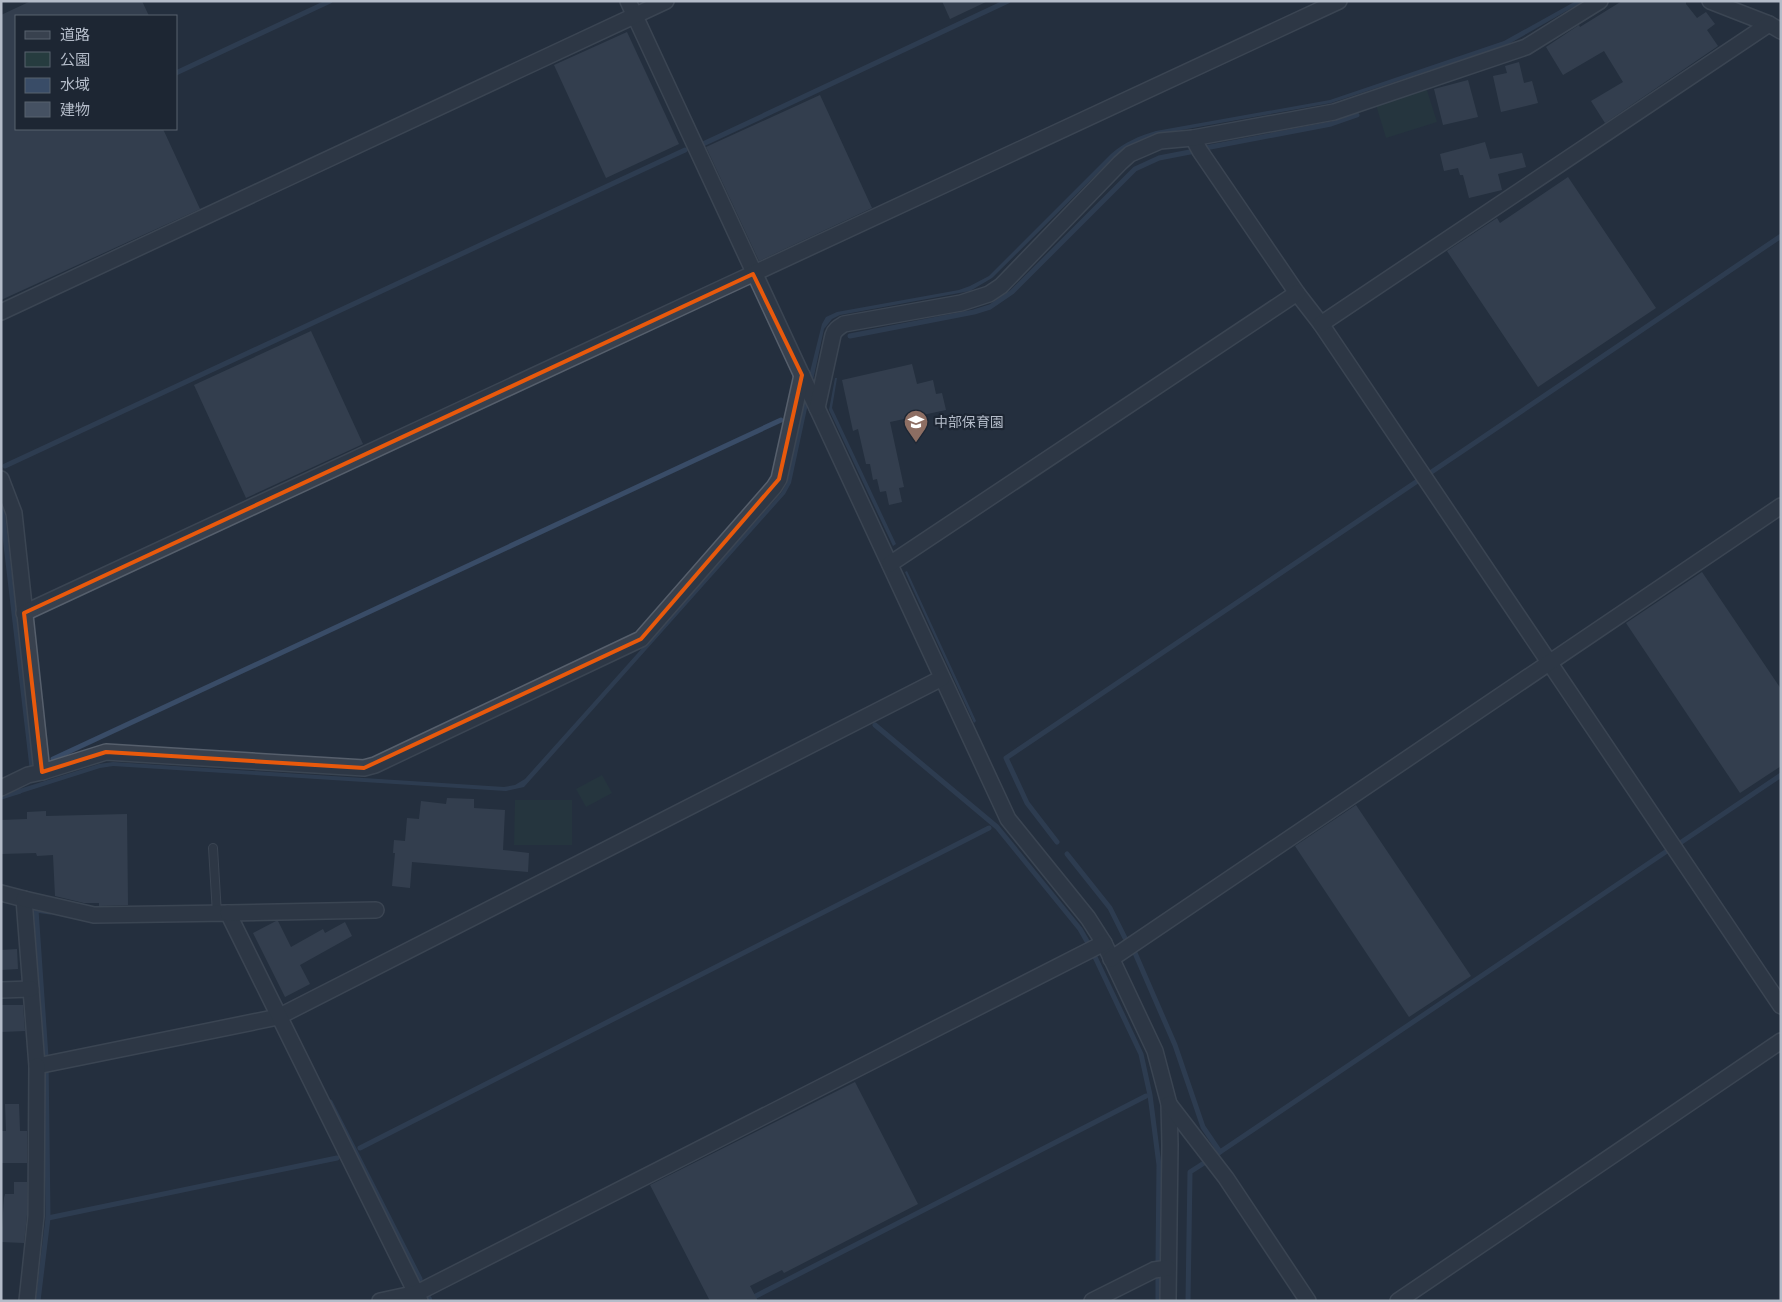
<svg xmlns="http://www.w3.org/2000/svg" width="1782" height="1302" font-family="Mulish,'Noto Sans JP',sans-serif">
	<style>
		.green { fill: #263c3f }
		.water { fill: #394c67 }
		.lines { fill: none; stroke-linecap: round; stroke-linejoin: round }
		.stream { stroke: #394c67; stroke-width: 5 }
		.building { fill: #455162 }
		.lane-casing { stroke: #565f6c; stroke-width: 10 }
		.street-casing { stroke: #565f6c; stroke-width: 18 }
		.lane { stroke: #38414e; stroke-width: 8 }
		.street { stroke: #38414e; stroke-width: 15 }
		.marked { fill: none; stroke: #e8590c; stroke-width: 4; stroke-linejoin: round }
		.labels { text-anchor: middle; stroke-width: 4.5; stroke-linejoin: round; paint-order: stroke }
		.poi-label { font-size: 14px; fill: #b4bcc9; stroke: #1d2633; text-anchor: start }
	</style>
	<rect width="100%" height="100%" fill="#242f3e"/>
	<g class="green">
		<path d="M1426,87L1437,122L1386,138L1376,105Z"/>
		<path d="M602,775L612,793L586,807L576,789Z"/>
		<path d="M515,800H572V845H514Z"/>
	</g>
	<g class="water">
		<path d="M1576,1H1584L1507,45L1331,103L1159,134C1142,139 1129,144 1115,156L992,278L970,291L840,315L832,319L824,329L791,483L785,494L524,787L506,791L113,766L100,768L15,795L13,791L99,764L113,762L504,787L515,785L525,779L781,493L787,483L809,376L822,324L826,317L837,312L959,290L970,286L989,276L1111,154C1125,142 1139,136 1156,131L1330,100L1504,41Z"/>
		<path d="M835,378H837L832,408L896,544L893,546L829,410Z"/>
		<path d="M907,571L976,721L974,723L905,572Z"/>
	</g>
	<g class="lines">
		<g class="stream">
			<path d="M176,73L330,1"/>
			<path d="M703,144L1008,1"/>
			<path d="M1205,148L1331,124L1357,115"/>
			<path d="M850,336L974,312L990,307L1012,292L1135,169L1159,158L1195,151"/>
			<path d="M5,466L685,150"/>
			<path d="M1430,473L1781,236"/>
			<path d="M1,502L32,767"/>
			<path d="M875,725L997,827L1080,929L1088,943"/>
			<path d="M53,759L781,420"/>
			<path d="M1,797L20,791"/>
			<path d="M1057,842L1027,803L1006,758L1416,482"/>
			<path d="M1680,843L1781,775"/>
			<path d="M1067,854L1110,908L1125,938"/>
			<path d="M1135,953L1175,1045L1203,1127L1220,1152"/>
			<path d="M1095,957L1141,1054L1150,1095L1159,1165L1158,1263"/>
			<path d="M330,1102L420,1279"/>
			<path d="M360,1148L989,828"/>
			<path d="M1217,1154L1667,851"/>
			<path d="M48,1218L337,1158"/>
			<path d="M429,1298L430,1301"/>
			<path d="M750,1299L1146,1096"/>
			<path d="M38,1301L48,1218L46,1057L36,910L50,912"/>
			<path d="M1158,1301V1275"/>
			<path d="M1188,1301L1190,1172L1204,1163"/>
		</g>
	</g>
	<g class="building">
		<path d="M31,1H142L149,16H16V129H163L200,209L1,300V15Z"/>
		<path d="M942,1H988L950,19Z"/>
		<path d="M1622,1H1686V4L1697,18L1706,12L1715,24L1707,30L1718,46L1605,123L1591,101L1623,82L1604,51L1563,75L1546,47L1579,25L1580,27Z"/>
		<path d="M627,32L679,144L606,178L554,65Z"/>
		<path d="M1519,62L1524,83L1532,81L1538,103L1501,112L1493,76L1507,73L1505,66Z"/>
		<path d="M1468,80L1478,117L1443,125L1434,89Z"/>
		<path d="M820,95L872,208L759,261L706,147Z"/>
		<path d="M1485,142L1490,159L1522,153L1526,167L1498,174L1502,190L1469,198L1463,175H1460L1458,168L1444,171L1440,154Z"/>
		<path d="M1568,177L1656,308L1538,387L1447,251L1497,218L1500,223Z"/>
		<path d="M311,331L363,444L246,498L194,385Z"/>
		<path d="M912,364L917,384L933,380L936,394L942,393L946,410L890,422L904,487L899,488L902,502L889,505L886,491L880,492L877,479L873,480L870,464H866L858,429L853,431L842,380Z"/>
		<path d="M1702,572L1781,689V766L1740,793L1626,623Z"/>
		<path d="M447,798L474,799V808L505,810L503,850L529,853L528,872L412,862L410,888L392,886L395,853H393L394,840L405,841L407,818L419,819L421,801L446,804Z"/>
		<path d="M1356,805L1471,976L1409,1017L1295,846Z"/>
		<path d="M46,811V816L127,814L128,905L99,906V903H84L55,896L53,855L37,856L36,853L1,854V820L27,819V812Z"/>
		<path d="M276,921H278L291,947L323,929L325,933L345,922L352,936L300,965L310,984L285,997L253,933Z"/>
		<path d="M17,949L18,969L1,970V950Z"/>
		<path d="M1,1005H23L25,1031L1,1032Z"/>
		<path d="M855,1082L918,1204L784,1273L782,1270L750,1286L758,1301H710L650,1185Z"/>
		<path d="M5,1104H19L20,1131H27V1163H1V1131H6Z"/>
		<path d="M14,1182H27V1215L24,1243L1,1242L4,1198L5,1194H14Z"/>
	</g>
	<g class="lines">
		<defs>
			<path id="lane" d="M213,848L217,914"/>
			<g id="street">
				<path d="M628,1L1008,819L1088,918L1104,943L1155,1051L1169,1104L1170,1145L1168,1301"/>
				<path d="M1710,1L1769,24L1781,31"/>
				<path d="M1193,138L1200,151L1297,293L1321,324L1781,1006"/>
				<path d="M1,312L666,1"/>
				<path d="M1321,324L1769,24"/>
				<path d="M817,408L833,335C835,329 839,327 844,324L961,303L989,294L1001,286L1120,163L1130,154L1160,141L1193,138L1334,112L1526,47L1600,1"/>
				<path d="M1,479L14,513L42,772L106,752L364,768L375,765L641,639L774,487L779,479L802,375"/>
				<path d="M890,564L1297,293"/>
				<path d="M24,613L1339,1"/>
				<path d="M1,788L28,775L42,772"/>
				<path d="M1,893L24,899L37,1066L278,1017L942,678"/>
				<path d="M24,899L94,915L228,913L420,1301"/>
				<path d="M228,913L376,910"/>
				<path d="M1111,959L1781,506"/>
				<path d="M1,990L31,989"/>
				<path d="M1169,1104L1226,1178L1308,1301"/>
				<path d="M27,1301L36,1216L37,1066"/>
				<path d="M380,1301L417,1293L1104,943"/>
				<path d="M1092,1301L1154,1270L1168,1268"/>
				<path d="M1398,1301L1781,1041"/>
			</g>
		</defs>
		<use href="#lane" class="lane-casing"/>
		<use href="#street" class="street-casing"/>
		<use href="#lane" class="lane"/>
		<use href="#street" class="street"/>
	</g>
	<path d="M0 0H1782V1302H0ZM753,274L802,375L779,479L641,639L364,768L106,752L42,772L24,613Z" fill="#242f3e" fill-opacity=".55" fill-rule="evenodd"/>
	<path class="marked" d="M753,274L802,375L779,479L641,639L364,768L106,752L42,772L24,613Z"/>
	<defs>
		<symbol id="school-pin" viewBox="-11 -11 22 30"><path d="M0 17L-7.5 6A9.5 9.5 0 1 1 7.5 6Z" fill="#8d6e63" stroke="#1d2633"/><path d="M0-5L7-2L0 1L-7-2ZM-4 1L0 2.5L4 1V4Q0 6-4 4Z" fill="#fff"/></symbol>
	</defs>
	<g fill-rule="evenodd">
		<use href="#school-pin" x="902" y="408" width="28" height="38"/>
	</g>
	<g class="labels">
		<g class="poi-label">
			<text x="934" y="427">中部保育園</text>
		</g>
	</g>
	<rect width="1782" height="1302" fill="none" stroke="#b4bcc9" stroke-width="5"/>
	<rect x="15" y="15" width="162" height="115" fill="#1d2633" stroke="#59626f"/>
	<rect x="25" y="31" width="25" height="8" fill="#38414e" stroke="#59626f"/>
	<text x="60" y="40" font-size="15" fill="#b4bcc9">道路</text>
	<rect x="25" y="52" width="25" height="15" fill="#263c3f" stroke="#59626f"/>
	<text x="60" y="65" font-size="15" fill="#b4bcc9">公園</text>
	<rect x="25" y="78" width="25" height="15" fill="#394c67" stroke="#59626f"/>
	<text x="60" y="90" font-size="15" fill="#b4bcc9">水域</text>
	<rect x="25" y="102" width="25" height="15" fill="#455162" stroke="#59626f"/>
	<text x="60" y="115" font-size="15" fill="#b4bcc9">建物</text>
</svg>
